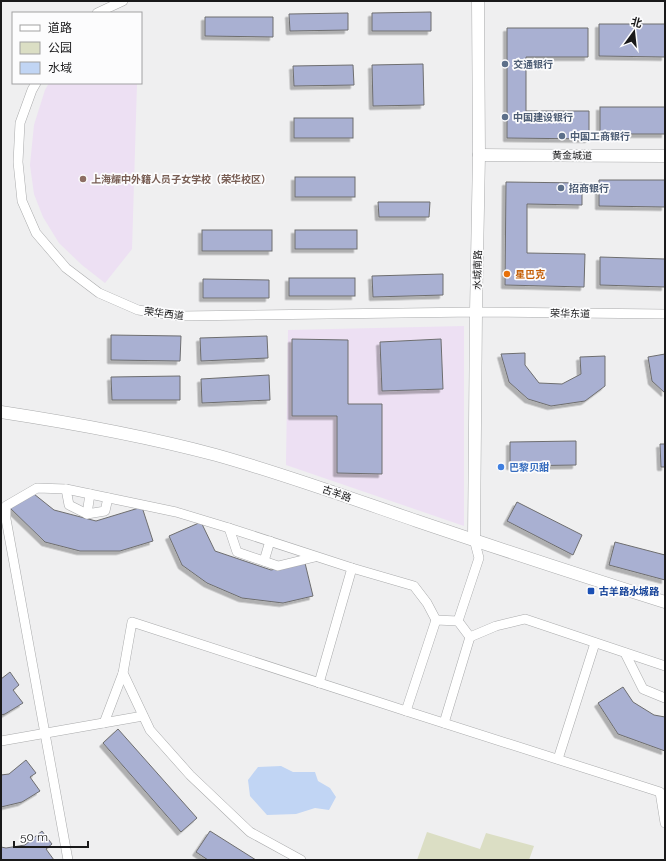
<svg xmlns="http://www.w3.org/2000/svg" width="666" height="861" font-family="Raleway,'Noto Sans SC',sans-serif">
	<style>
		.education { fill: #ede0f3 }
		.green { fill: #dbdec4 }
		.water { fill: #c1d5f4 }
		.building { fill: #a9b0d2; stroke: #6e6e6f; filter: url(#shadow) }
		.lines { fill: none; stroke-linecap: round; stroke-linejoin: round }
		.street-casing { stroke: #aaabac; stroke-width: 10 }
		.secondary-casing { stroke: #aaabac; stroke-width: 13 }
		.street { stroke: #fff; stroke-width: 9 }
		.secondary { stroke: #fff; stroke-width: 12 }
		.service-dot { fill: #5c6f8a; stroke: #fcfcfd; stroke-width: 1.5 }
		.education-dot { fill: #8d6e63; stroke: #fcfcfd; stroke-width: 1.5 }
		.food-dot { fill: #e8710a; stroke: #fcfcfd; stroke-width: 1.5 }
		.shop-dot { fill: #3f7fe0; stroke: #fcfcfd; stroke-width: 1.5 }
		.transit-dot { fill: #1a4fb4; stroke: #fcfcfd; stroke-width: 1.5 }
		.labels { text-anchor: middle; stroke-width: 3.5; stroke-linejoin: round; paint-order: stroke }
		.service-label { font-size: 10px; font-weight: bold; fill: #4e5e75; stroke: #fcfcfd; text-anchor: start }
		.street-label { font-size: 10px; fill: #19191a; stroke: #fcfcfd }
		.education-label { font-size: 10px; font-weight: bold; fill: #785e54; stroke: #fcfcfd; text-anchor: start }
		.food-label { font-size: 10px; font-weight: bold; fill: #c56008; stroke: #fcfcfd; text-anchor: start }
		.shop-label { font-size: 10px; font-weight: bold; fill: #366cbe; stroke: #fcfcfd; text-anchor: start }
		.transit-label { font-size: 10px; font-weight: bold; fill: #164399; stroke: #fcfcfd; text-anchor: start }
	</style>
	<defs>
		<filter id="shadow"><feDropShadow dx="-3.5" dy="3.5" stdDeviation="0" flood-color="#0004"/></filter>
	</defs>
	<rect width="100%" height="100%" fill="#efeff0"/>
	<g class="education">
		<path d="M49,83H137L132,249L105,283L82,265L59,243L43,217L34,194L30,165L34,125L45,90Z"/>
		<path d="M464,326V526L286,465L288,330Z"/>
	</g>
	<path class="green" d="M427,832L480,849L486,833L534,846L529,860H417Z"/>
	<path class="water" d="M281,766L293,772H315L318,781L330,788L336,797L329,810L315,808L296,814L267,815L250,796L248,780L258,767Z"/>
	<g class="building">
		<path d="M431,12V31H372V13Z"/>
		<path d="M348,13V30L290,31L289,14Z"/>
		<path d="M205,17H273V37L205,36Z"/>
		<path d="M599,24H665V57L599,56Z"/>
		<path d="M507,28H588V57H526V111H589V139L507,138Z"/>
		<path d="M423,64L424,105L373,106L372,65Z"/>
		<path d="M353,65L354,85L294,86L293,66Z"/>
		<rect x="600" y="107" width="65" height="27"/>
		<rect x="294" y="118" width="59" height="20"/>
		<rect x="295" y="177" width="60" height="20"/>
		<path d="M599,180H665V207L599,206Z"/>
		<path d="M506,182L582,183V205L527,204V253L585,254L584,287L505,285Z"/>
		<path d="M378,202H430L429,217H379Z"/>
		<rect x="202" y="230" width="70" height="21"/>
		<rect x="295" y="230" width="62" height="19"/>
		<path d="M600,257L665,259V287L600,285Z"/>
		<path d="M443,274V295L373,297L372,276Z"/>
		<rect x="289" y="278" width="66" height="18"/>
		<path d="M203,279L269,280V298H203Z"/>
		<path d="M111,335L181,336L180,361L111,360Z"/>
		<path d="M267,336L268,358L201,361L200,338Z"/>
		<path d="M292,339L348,340V404H382V474L337,473V416H292Z"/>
		<path d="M441,339L443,389L382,391L380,342Z"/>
		<path d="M525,353V365L539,383L562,384L581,374L580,357L605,356V386L585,401L551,406L528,399L509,382L501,354Z"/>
		<path d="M665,354V393L652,381L648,357Z"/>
		<path d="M269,375L270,400L202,403L201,379Z"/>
		<path d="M180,376V400H112L111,377Z"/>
		<path d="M576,441V465L510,466V442Z"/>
		<path d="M660,444H665V467H661Z"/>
		<path d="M34,494L54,510L96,521L142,507L153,541L120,551H80L45,542L9,507Z"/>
		<path d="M517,502L582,535L573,555L507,521Z"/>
		<path d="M201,522L215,551L271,570L305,563L313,596L283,603L242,598L207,583L182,565L169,536Z"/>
		<path d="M615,542L665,555V580L609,565Z"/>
		<path d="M10,672L19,685L13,690L23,703L5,714L1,715V679Z"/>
		<path d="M623,687L633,702L654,715L665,717V751L618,734L598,703Z"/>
		<path d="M118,729L197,818L181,832L103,743Z"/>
		<path d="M26,760L36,773L30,777L40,791L22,802L1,807V775L9,774Z"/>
		<path d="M42,831L52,844L46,849L54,860H1V847L6,848L25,845Z"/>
		<path d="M210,831L256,860H208L196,852Z"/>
	</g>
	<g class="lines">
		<defs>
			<g id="street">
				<path d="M97,13L123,1"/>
				<path d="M36,83L32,90L20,123L18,162L22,201L36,233L66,268L99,293L138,310L180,316L476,312L665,314"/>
				<path d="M66,489L69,505L87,514L105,511L108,498"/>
				<path d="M87,514L90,494"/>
				<path d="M229,528L237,552L278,566L315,557"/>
				<path d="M264,561L270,541"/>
				<path d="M470,637L496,626L525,619L665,666"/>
				<path d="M625,653L643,689L665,698"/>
				<path d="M319,683L352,568"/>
				<path d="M406,711L660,792L665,823"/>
				<path d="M104,723L123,673"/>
				<path d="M444,723L470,637L458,621"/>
				<path d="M1,741L143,716"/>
				<path d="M558,759L595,643"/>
				<path d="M68,860L6,519V506L37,488L66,489L176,512L229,528L352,568L414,586L427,603L436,620"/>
				<path d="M301,860L250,832L190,775L150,730L123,673L132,622L406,711L436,620L458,621L479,558L474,539"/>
			</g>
			<g id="secondary">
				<path d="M479,155L665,156"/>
				<path d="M1,412C73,423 145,436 216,455C284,474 350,498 417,521C500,549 582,576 665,602"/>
				<path d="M474,539L476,312L479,155L478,1"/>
			</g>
		</defs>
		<use href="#street" class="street-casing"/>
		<use href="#secondary" class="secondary-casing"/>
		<use href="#street" class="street"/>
		<use href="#secondary" class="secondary"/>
	</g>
	<g class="service-dot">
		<circle cx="505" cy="64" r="4"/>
		<circle cx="505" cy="117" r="4"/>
		<circle cx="562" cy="136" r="4"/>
		<circle cx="561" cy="188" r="4"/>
	</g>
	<circle class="education-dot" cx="83" cy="179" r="4"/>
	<circle class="food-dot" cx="507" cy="274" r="4"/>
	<circle class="shop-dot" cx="501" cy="467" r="4"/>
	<rect class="transit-dot" x="587" y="587" width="8" height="8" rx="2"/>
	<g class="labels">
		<g class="service-label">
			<text x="513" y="68">交通银行</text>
			<text x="513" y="121">中国建设银行</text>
			<text x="570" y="140">中国工商银行</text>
			<text x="569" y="192">招商银行</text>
		</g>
		<g class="street-label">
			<text transform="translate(572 155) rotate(1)" y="4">黄金城道</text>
			<text transform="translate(477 270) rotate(-89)" y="4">水城南路</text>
			<text transform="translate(164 313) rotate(7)" y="4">荣华西道</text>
			<text transform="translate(570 313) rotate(1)" y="4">荣华东道</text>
			<text transform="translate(337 493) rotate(19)" y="4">古羊路</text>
		</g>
		<g class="education-label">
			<text x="91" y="183">上海耀中外籍人员子女学校（荣华校区）</text>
		</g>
		<g class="food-label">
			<text x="515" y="278">星巴克</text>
		</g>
		<g class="shop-label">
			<text x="509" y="471">巴黎贝甜</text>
		</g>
		<g class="transit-label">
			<text x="599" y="595">古羊路水城路</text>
		</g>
	</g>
	<rect width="666" height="861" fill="none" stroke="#19191a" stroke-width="4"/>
	<rect x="12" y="12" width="130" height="72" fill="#fcfcfd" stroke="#a1a1a2"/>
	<rect x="20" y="25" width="20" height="6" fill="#ffffff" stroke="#a1a1a2"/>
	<text x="48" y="32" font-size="12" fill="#19191a">道路</text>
	<rect x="20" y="42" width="20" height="12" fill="#dbdec4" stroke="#a1a1a2"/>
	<text x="48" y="52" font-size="12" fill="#19191a">公园</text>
	<rect x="20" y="62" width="20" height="12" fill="#c1d5f4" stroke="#a1a1a2"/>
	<text x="48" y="72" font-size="12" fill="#19191a">水域</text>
	<g transform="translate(634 32) rotate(15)" stroke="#fcfcfd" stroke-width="3" paint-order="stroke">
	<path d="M0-3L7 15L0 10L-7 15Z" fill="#19191a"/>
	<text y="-6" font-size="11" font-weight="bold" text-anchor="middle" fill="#19191a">北</text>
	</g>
	<path d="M14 841v6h74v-6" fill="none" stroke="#19191a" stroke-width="2"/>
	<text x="20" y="841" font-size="12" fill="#19191a" stroke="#fcfcfd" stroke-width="3" paint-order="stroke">50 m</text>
</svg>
